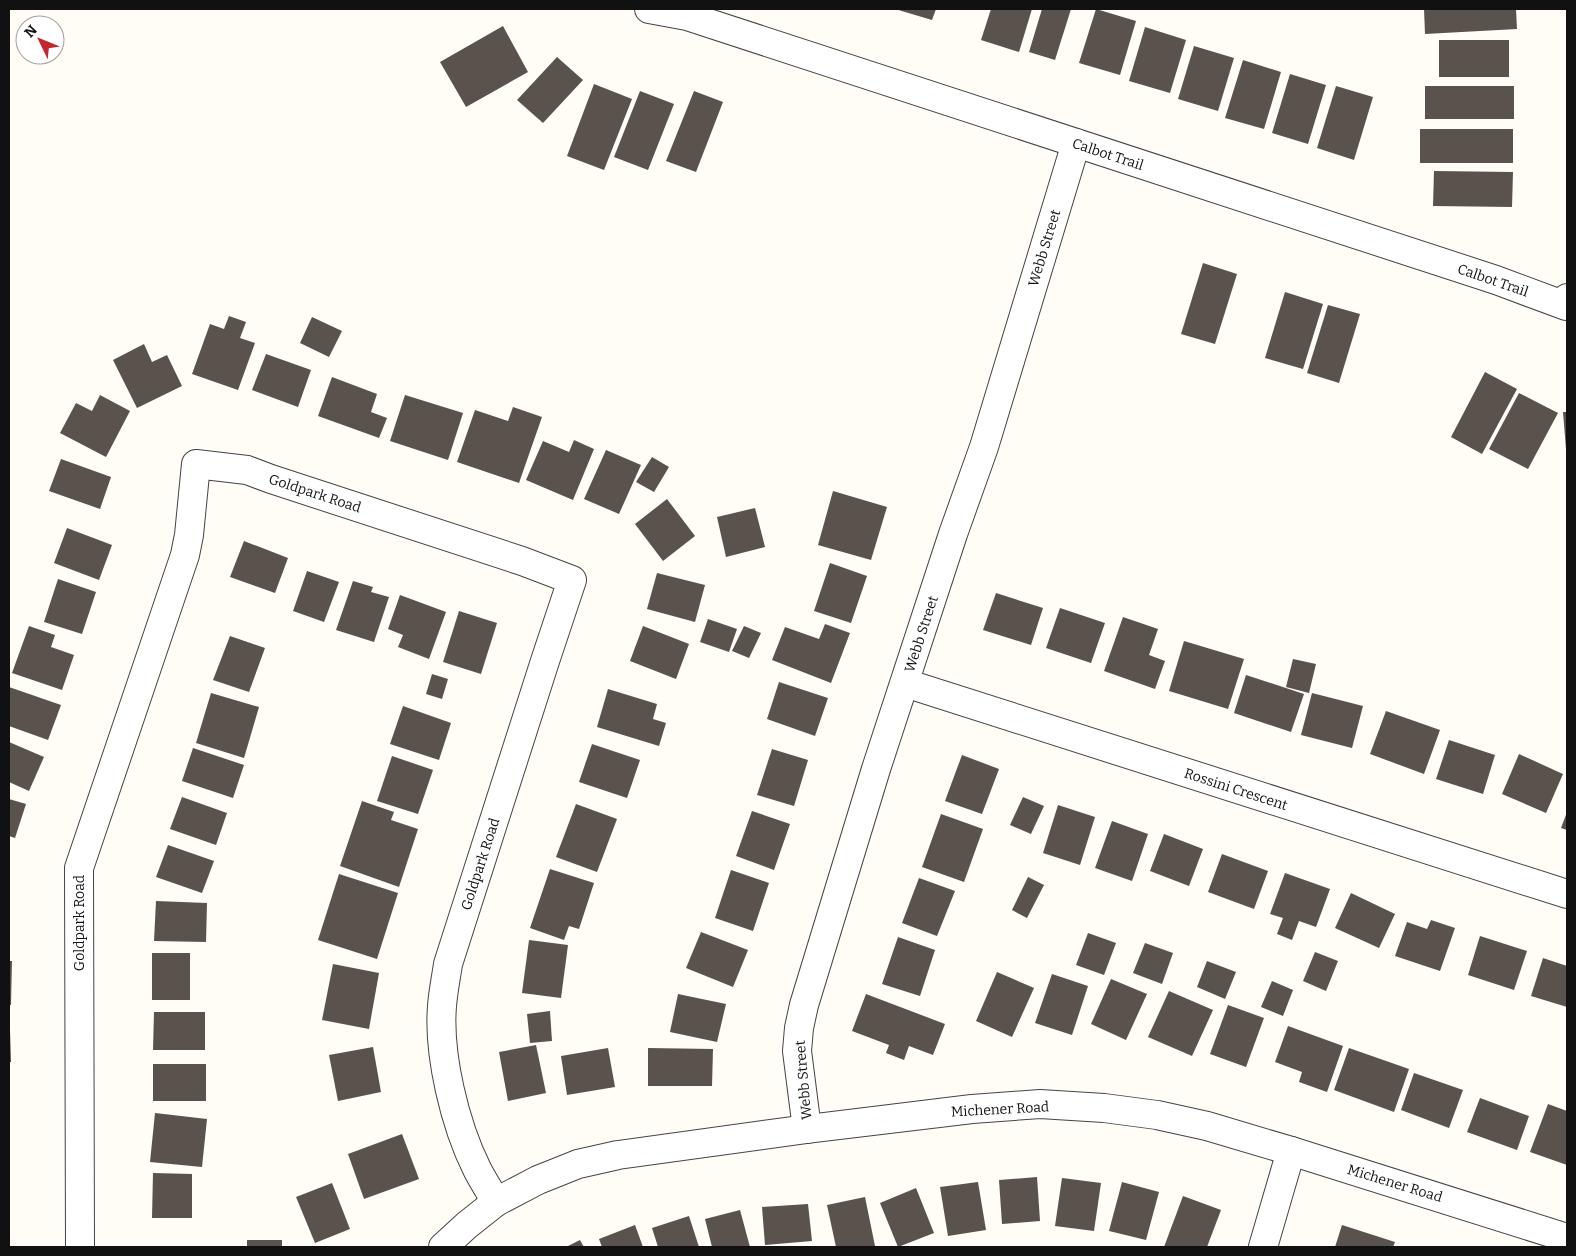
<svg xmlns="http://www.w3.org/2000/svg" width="1576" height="1256" font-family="Bitter,serif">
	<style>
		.building { fill: #5a524d }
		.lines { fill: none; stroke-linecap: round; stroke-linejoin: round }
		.minor-casing { stroke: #444; stroke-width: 30 }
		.minor { stroke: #fff; stroke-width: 28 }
		.labels { text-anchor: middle; stroke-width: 5; stroke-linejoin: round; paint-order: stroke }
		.street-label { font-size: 14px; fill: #111; stroke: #fff }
	</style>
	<rect width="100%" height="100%" fill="#fffdf5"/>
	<g class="building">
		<path d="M895,9H936L932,20Z"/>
		<path d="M991,9H1032L1019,52L981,40Z"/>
		<path d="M1042,9H1071L1055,60L1029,52Z"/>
		<path d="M1096,9L1136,21L1120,75L1079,63Z"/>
		<path d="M1424,9H1516L1517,29L1425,34Z"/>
		<path d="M503,26L528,72L466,107L440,62Z"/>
		<path d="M1145,27L1186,40L1170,93L1129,81Z"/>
		<rect x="1439" y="40" width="70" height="37"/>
		<path d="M1194,46L1234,58L1218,111L1178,99Z"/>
		<path d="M557,57L583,80L543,123L517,100Z"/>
		<path d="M1243,60L1281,72L1264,129L1225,118Z"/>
		<path d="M1290,74L1326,85L1308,144L1272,133Z"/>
		<path d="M594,84L632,99L604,170L567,156Z"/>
		<path d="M1336,86L1373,97L1354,160L1317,148Z"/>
		<rect x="1425" y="86" width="89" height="33"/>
		<path d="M640,91L674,104L648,170L614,157Z"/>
		<path d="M694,91L723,102L696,172L666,161Z"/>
		<rect x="1420" y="129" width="93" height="34"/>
		<path d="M1434,171L1513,172L1512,207L1433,206Z"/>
		<path d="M1203,263L1237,274L1215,344L1181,334Z"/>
		<path d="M1285,292L1323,304L1303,369L1265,358Z"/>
		<path d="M1328,305L1360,314L1339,383L1307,373Z"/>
		<path d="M229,316L246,322L240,338L255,343L238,390L192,374L210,324L224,329Z"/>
		<path d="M312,317L342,331L329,357L300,343Z"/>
		<path d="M144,344L152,362L167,355L182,386L137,408L113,360Z"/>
		<path d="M266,354L311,370L298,407L252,390Z"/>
		<path d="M1485,372L1517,389L1482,454L1451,437Z"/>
		<path d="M332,377L377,394L371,412L387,418L379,438L318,416Z"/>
		<path d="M1519,393L1558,413L1528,469L1489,449Z"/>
		<path d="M100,395L130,411L106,457L60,433L76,403L92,411Z"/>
		<path d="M405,395L463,413L448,460L390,441Z"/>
		<path d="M513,407L542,417L519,483L457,462L475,410L508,421Z"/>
		<path d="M1563,412H1567V448L1566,449Z"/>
		<path d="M574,440L594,449L573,500L526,480L543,441L569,452Z"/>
		<path d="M606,450L641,465L619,514L584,499Z"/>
		<path d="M652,457L669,467L654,492L636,482Z"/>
		<path d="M61,459L111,477L100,509L49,491Z"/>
		<path d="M833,491L887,507L871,560L818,545Z"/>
		<path d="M667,499L695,536L663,561L635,524Z"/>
		<path d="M755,508L765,547L726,557L717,517Z"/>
		<path d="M67,528L112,545L99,580L54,563Z"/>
		<path d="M244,541L288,558L275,593L230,577Z"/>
		<path d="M830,563L867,576L851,623L814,611Z"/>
		<path d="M307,571L339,582L324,622L293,611Z"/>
		<path d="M657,573L705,585L695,622L647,609Z"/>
		<path d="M58,579L96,592L82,634L44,622Z"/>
		<path d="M353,581L373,587L371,592L389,597L374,642L336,630Z"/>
		<path d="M996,593L1043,608L1031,645L983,630Z"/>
		<path d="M400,595L446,612L429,659L398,647L403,635L388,629Z"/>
		<path d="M1060,608L1105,623L1091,663L1046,648Z"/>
		<path d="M459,611L497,623L481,674L443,662Z"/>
		<path d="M1123,617L1158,629L1149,655L1165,661L1155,689L1104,671Z"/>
		<path d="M708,619L737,629L729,652L700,642Z"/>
		<path d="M825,624L850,633L831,683L772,660L785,627L819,639Z"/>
		<path d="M29,626L55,635L51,647L74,655L62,690L12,673Z"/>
		<path d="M643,626L689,644L676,679L630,661Z"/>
		<path d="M744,626L761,633L749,658L732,651Z"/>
		<path d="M230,636L265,648L249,692L213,680Z"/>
		<path d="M1184,641L1244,659L1228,709L1169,691Z"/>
		<path d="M1293,659L1316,664L1309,693L1286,687Z"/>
		<path d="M432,674L448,679L442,699L426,694Z"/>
		<path d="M1246,675L1304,694L1291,732L1234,713Z"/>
		<path d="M779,682L828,698L815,736L767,719Z"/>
		<path d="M9,687L61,705L48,740L9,726Z"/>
		<path d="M608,689L657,704L653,719L666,723L659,746L597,727Z"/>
		<path d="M211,693L259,707L244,758L196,743Z"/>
		<path d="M1312,693L1363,706L1352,748L1301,735Z"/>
		<path d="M403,706L451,723L439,760L390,744Z"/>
		<path d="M1386,711L1440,730L1424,774L1370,754Z"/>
		<path d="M1449,740L1495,755L1483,794L1436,779Z"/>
		<path d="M9,742L44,757L29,791L9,782Z"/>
		<path d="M592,744L640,760L627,798L579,782Z"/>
		<path d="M193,748L244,765L233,798L182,781Z"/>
		<path d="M772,749L808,760L794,806L757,795Z"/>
		<path d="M1519,754L1563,774L1546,813L1502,794Z"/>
		<path d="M962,755L999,769L982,814L945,801Z"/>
		<path d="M392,756L433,770L418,814L377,801Z"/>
		<path d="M182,797L227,813L216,845L170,829Z"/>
		<path d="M1023,797L1044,806L1031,834L1010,825Z"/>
		<path d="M9,799L26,804L15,838L9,836Z"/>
		<path d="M362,801L394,812L391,820L418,829L399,887L340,866Z"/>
		<path d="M576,804L617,819L597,872L556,857Z"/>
		<path d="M1058,805L1095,817L1080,865L1043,853Z"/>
		<path d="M752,811L790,824L774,870L736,856Z"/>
		<path d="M1567,812V830L1561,828Z"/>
		<path d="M941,814L983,829L964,882L922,867Z"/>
		<path d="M1112,821L1148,834L1132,881L1095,868Z"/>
		<path d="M1164,834L1203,849L1189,886L1150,871Z"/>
		<path d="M168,845L214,861L202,893L156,877Z"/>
		<path d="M1222,854L1268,871L1254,909L1208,892Z"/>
		<path d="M550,869L594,883L579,929L569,926L564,940L530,928Z"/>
		<path d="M731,870L769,883L753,931L715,918Z"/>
		<path d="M1285,873L1330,889L1316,927L1299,921L1292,940L1277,934L1283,918L1270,914Z"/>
		<path d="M339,874L398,893L377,959L318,940Z"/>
		<path d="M1028,877L1044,885L1027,918L1012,910Z"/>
		<path d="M919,878L955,891L937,936L902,923Z"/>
		<path d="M1351,893L1395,914L1379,948L1335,928Z"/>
		<path d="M156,901L207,903L206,942L154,941Z"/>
		<path d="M1431,920L1455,928L1440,971L1395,956L1407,922L1427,929Z"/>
		<path d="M701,932L748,950L733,987L686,968Z"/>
		<path d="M1088,933L1116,943L1104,975L1076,965Z"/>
		<path d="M1480,936L1527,951L1514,990L1468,975Z"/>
		<path d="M898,937L935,950L920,996L882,984Z"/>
		<path d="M529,940L568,945L561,998L522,993Z"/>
		<path d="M1145,943L1173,953L1162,984L1133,973Z"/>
		<path d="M1315,952L1338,961L1326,991L1303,981Z"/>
		<rect x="152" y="953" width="38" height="47"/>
		<path d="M1543,958L1567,966V1007L1531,996Z"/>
		<path d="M9,961H12L11,1005H9Z"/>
		<path d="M1207,961L1236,972L1225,999L1197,987Z"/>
		<path d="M333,964L379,973L369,1029L322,1020Z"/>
		<path d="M997,972L1034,988L1012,1037L976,1021Z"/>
		<path d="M1052,974L1088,986L1072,1035L1035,1023Z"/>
		<path d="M1111,979L1147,994L1126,1040L1091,1024Z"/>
		<path d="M1272,981L1293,990L1283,1016L1261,1007Z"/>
		<path d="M1169,991L1213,1010L1192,1056L1148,1037Z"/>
		<path d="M678,994L726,1004L717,1042L670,1032Z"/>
		<path d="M866,994L945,1024L933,1055L909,1046L904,1060L886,1053L889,1045L852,1031Z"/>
		<path d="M1228,1005L1264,1018L1246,1067L1210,1054Z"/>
		<path d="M550,1011L552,1041L530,1043L527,1014Z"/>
		<path d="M154,1012H205V1050H153Z"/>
		<path d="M1288,1026L1343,1046L1327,1092L1299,1082L1302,1072L1275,1062Z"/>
		<path d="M9,1029H10L11,1062H9Z"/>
		<path d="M536,1045L546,1093L508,1101L499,1052Z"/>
		<path d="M373,1047L381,1092L338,1101L329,1055Z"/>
		<path d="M608,1048L615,1087L567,1095L561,1056Z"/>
		<path d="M648,1048L713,1049L712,1086H648Z"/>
		<path d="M1349,1048L1409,1069L1394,1112L1334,1090Z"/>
		<rect x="153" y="1064" width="53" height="37"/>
		<path d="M1414,1073L1463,1090L1449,1128L1401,1110Z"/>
		<path d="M1480,1098L1529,1116L1517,1150L1467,1132Z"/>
		<path d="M1548,1104L1567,1111V1165L1530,1152Z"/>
		<path d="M155,1113L207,1119L202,1167L150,1162Z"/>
		<path d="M402,1134L419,1179L364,1199L348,1154Z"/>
		<path d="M153,1173L192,1174V1218H152Z"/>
		<path d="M1037,1177L1040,1221L1002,1224L999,1180Z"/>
		<path d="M1062,1178L1101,1183L1094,1231L1055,1226Z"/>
		<path d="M978,1182L986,1230L948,1236L940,1187Z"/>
		<path d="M1122,1182L1159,1192L1146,1240L1109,1231Z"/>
		<path d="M332,1183L350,1229L315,1243L296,1197Z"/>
		<path d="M916,1188L934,1233L898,1247L880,1203Z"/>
		<path d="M1183,1196L1221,1210L1207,1247H1164Z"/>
		<path d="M865,1197L875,1246L867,1247H836L827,1205Z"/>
		<path d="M808,1204L812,1241L765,1245L762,1207Z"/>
		<path d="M740,1210L750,1247H712L705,1219Z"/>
		<path d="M689,1216L699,1247H658L652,1228Z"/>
		<path d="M635,1225L643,1247H602L599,1239Z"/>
		<path d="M1342,1225L1395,1242L1393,1247H1335Z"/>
		<rect x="247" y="1240" width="35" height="7"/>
		<path d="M580,1240L584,1247H566Z"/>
	</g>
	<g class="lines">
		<defs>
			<g id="minor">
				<path d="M649,9L687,16L1496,280L1566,306L1567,298"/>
				<path d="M905,683L1567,894"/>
				<path d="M807,1129L797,1051L799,1028L804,1005L876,769L953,534L984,447L1076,143"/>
				<path d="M80,1247L79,868L185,555L189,535L196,464L247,470L271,479L522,561L572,580L545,661L448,964C446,978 443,992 442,1006C438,1055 455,1125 477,1169C483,1181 490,1191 496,1202"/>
				<path d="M443,1247L467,1225L496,1202L538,1180L578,1164L618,1155L807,1129L972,1109L1040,1104L1104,1108L1157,1115L1207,1126L1291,1151L1567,1238"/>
				<path d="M1263,1247L1291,1151"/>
			</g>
		</defs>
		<use href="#minor" class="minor-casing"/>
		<use href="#minor" class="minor"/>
	</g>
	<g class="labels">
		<g class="street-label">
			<text transform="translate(1108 154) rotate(18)" y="5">Calbot Trail</text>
			<text transform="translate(1044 248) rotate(-73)" y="5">Webb Street</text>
			<text transform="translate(1493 280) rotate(19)" y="5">Calbot Trail</text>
			<text transform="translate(315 493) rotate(18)" y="5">Goldpark Road</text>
			<text transform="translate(921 634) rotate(-72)" y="5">Webb Street</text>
			<text transform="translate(1236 789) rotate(18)" y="5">Rossini Crescent</text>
			<text transform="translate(480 864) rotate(-72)" y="5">Goldpark Road</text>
			<text transform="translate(79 923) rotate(-90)" y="5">Goldpark Road</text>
			<text transform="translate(803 1080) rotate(-95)" y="5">Webb Street</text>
			<text transform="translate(1000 1109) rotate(-3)" y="5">Michener Road</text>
			<text transform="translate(1395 1183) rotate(17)" y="5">Michener Road</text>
		</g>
	</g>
	<rect width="1576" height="1256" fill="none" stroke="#111111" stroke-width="20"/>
	<g transform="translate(40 40) rotate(313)"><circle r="24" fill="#ffffff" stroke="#a0a0a0"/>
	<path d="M0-4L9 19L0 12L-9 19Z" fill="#c4262e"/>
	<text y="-8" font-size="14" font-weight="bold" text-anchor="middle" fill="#111111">N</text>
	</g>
</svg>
